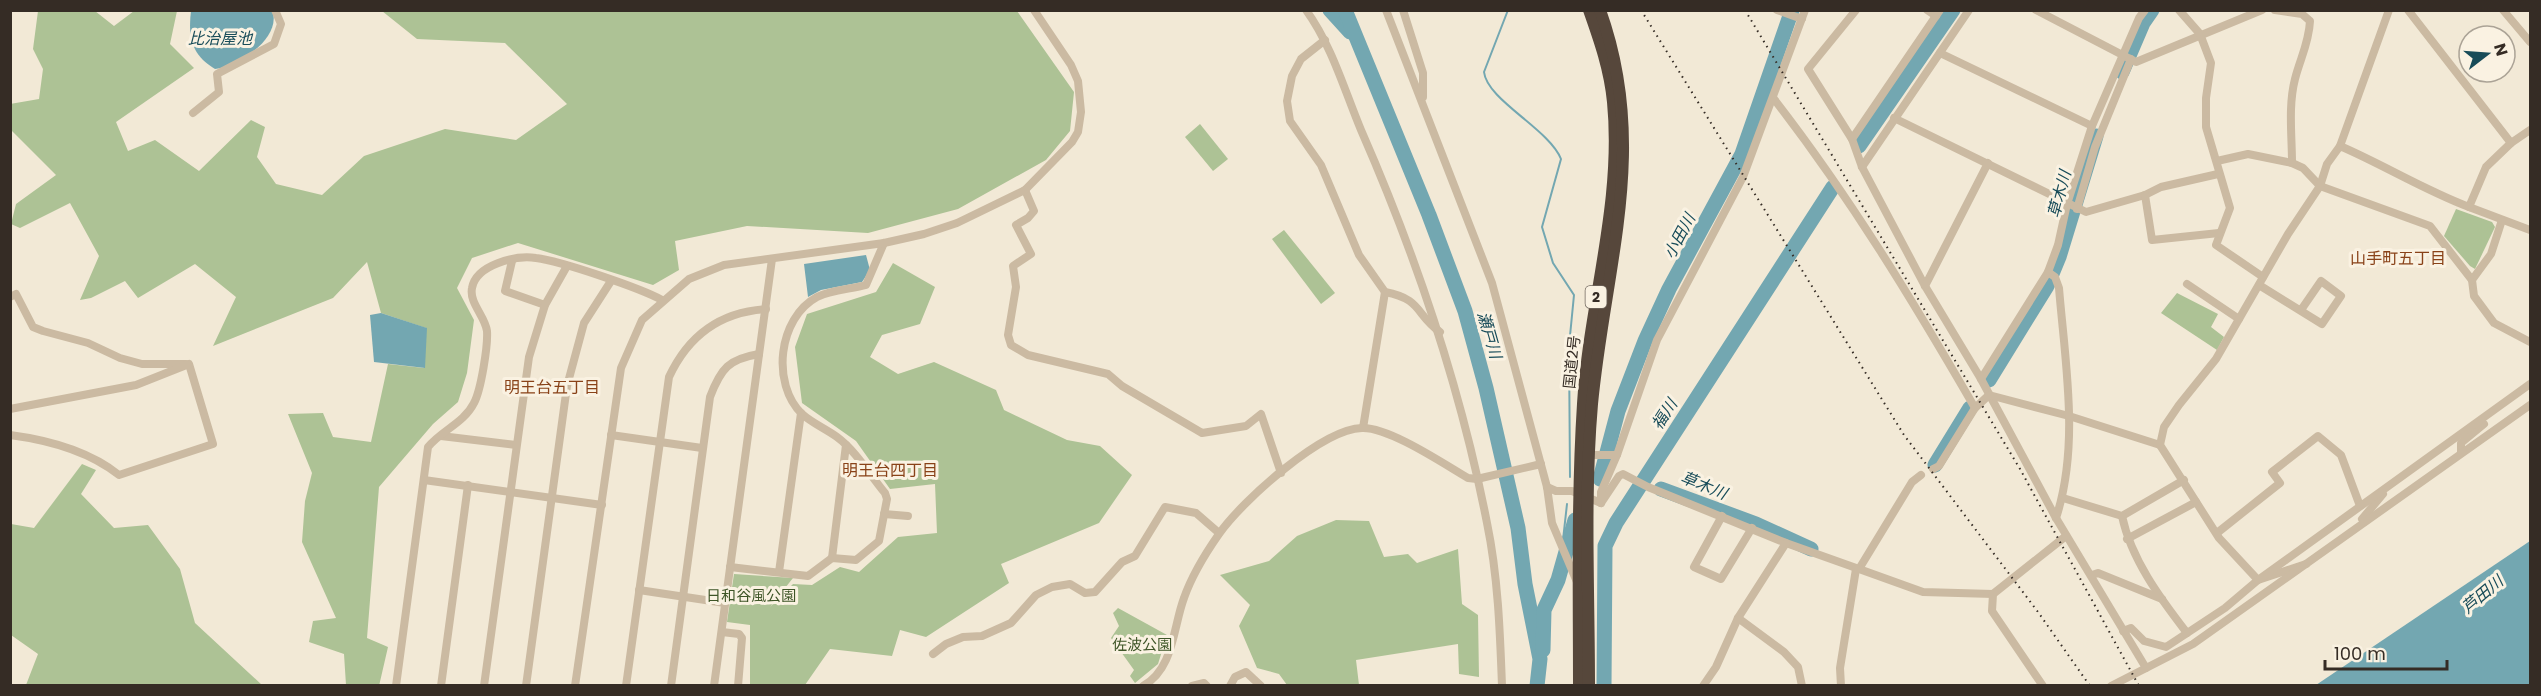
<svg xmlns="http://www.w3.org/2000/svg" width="2541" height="696" font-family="Poppins,'Noto Sans JP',sans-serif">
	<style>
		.green { fill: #adc295 }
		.water { fill: #73a7b1 }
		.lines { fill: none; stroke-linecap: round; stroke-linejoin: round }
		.stream { stroke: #73a7b1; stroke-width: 2 }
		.river { stroke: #73a7b1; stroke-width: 15 }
		.minor { stroke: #cbbaa2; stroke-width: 8 }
		.highway { stroke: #56473b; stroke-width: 12 }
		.rail { stroke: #352c25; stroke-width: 2; stroke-dasharray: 1.5 4.5; stroke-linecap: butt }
		.labels { text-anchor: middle; stroke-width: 6; stroke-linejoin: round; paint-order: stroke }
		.shield { fill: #faf2e2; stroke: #70675e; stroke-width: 1.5 }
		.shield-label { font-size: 14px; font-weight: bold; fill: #352c25 }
		.street-label { font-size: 15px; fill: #352c25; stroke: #faf2e2 }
		.park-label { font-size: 15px; fill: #3e5527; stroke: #faf2e2 }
		.water-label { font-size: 16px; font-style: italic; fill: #184c59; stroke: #faf2e2 }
		.neighbourhood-label { font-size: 16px; fill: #894218; stroke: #faf2e2 }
	</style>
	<rect width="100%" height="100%" fill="#f2e9d6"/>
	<g class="green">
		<path d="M38,11H95L114,26L134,11H177L170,44L194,68L116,122L128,151L155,140L199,171L251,120L265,127L257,157L276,184L322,195L364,156L445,129L516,140L567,104L505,43L417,39L382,11H1017L1074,92L1070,131L1046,160L958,209L868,233L747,226L675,241L679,270L653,285L518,243L472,258L457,288L474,320L467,373L458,402L433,424L379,487L367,638L388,647L379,686L346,685L344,654L309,642L313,621L336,618L302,542L305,501L312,473L288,414L323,413L333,437L371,442L388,364L424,368L426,328L381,313L367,262L333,298L213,346L236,297L195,264L138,298L125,281L91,298L80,300L99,256L70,203L20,228L11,224L16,204L56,175L11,130L10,104L39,99L43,69L33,49Z"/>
		<path d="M1200,124L1228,159L1213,171L1185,137Z"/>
		<path d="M2456,209L2492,222L2495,227L2475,269L2470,266L2444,236Z"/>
		<path d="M1284,230L1335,293L1321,304L1272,239Z"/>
		<path d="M893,263L935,287L920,324L882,335L870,357L898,374L934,362L996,390L1004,410L1067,440L1100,446L1132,475L1099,523L1001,564L1009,583L926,637L900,630L892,656L830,649L805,685H750V625L727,622L734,574L793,578L770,607L793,584L812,585L840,567L859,572L898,537L937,533L935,484L890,489L856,441L802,403L795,347L807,314L876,292Z"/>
		<path d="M2177,293L2218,314L2211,327L2224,337L2217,350L2161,313Z"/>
		<path d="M82,464L96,470L81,494L114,528L148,525L180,569L195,623L262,685H26L38,654L11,635V524L34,528Z"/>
		<path d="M1336,520L1369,521L1384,557L1408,554L1417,563L1458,549L1462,604L1478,615L1479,677L1459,674L1458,644L1356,660L1359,685H1287L1279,674L1257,668L1239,626L1250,605L1220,575L1269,561L1297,536Z"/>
		<path d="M1118,608L1167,635L1158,664L1135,683L1130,676L1134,670L1111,638L1119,626L1113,613Z"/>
	</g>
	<g class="water">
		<path d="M272,10C283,37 238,67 215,69C191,55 188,36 191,11Z"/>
		<path d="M866,255L870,270L862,282L821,290L808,297L804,264Z"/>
		<path d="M381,313L427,328L425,368L374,362L370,315Z"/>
		<path d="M2530,541V685H2316Z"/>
	</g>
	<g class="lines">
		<g class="stream">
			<path d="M1508,10L1484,72C1487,100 1549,129 1561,159L1542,227L1553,263L1574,295L1569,346L1570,477"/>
			<path d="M1563,540L1567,504"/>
			<path d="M1560,573L1561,555"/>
		</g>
		<g class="river">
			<path d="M1330,10L1350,32"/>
			<path d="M1345,10L1429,215L1465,311L1486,388L1518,528L1525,584L1540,659L1537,686"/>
			<path d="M2122,72L2143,23L2152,10"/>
			<path d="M1859,146L1953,10"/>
			<path d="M1989,380L2047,286L2059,257L2096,136"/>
			<path d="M1935,465L1970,408"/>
			<path d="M1600,479L1618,411L1645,341L1669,289L1742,154L1792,10"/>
			<path d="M1661,489L1756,524L1811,549"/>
			<path d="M1543,650L1544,610L1558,580L1575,520"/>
			<path d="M1604,686L1605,546L1616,523L1833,187"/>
		</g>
		<g class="minor">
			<path d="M1306,10C1332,46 1344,89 1361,130C1417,258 1460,385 1487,523C1498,576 1500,631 1502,686"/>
			<path d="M1386,10L1492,283L1547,487L1552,523L1577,582"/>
			<path d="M1403,10L1423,73V97"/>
			<path d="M1777,10L1802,19"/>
			<path d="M1856,10L1808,69L1852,139L1862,167L1925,286L1981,379L2056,518L2146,668"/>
			<path d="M1927,10L1936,16"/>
			<path d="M2036,10L2136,62L2262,10"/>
			<path d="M2179,10L2200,34L2211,63L2206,98V127L2230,208L2216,245L2263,277"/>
			<path d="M2275,10L2302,14L2310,21C2309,43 2300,59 2295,79C2288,106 2292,136 2292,163"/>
			<path d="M2408,10L2511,143"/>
			<path d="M2503,10L2530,42"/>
			<path d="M1325,40L1301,59L1292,76L1287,101L1290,121L1321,165L1359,255L1385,292C1422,299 1415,314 1440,332"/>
			<path d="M1940,53L2092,126"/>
			<path d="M1774,99C1850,197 1913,301 1975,408L1989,395L2069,416L2160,445"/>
			<path d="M193,113L219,92L217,74L274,44L281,24L275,10"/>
			<path d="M1894,118L2086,212L2145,195L2161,187L2218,174"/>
			<path d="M2530,130L2511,143L2486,167L2469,207L2530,230"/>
			<path d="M1852,139L1940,10"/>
			<path d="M2340,146L2389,10"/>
			<path d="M2217,161L2248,154L2292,163L2303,168L2320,186L2430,226L2472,280L2474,296L2494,323L2530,342"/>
			<path d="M1862,167L1969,10"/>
			<path d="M1025,190L1034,211L1028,218L1016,225L1031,254L1013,266L1016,287L1008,335L1011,345L1028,355L1108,374L1122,386L1202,433L1246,426L1261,414L1281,473"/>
			<path d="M2145,195L2152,240L2219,233"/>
			<path d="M2077,209L2095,147L2131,59"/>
			<path d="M512,261L505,291L545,305"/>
			<path d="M2048,272L2055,277L2059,288C2065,362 2080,445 2056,518"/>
			<path d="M2472,280L2491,254L2502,220"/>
			<path d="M2187,284L2239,319"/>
			<path d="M2259,285L2322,324L2341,296L2321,281L2301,310"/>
			<path d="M1925,286L1988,163"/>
			<path d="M10,297L16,294L33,327L43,331L88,343L120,358L142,364H186"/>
			<path d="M1981,379L2048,272L2058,245L2067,204L2092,126L2139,18L2145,10"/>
			<path d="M10,409L136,385L189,364L213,444L119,475C89,451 48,440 10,435"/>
			<path d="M1363,428L1385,292"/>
			<path d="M611,435L702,448"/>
			<path d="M441,436L516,445"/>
			<path d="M2461,452V443L2484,424"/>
			<path d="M1586,455H1617L1657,340L1743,177L1805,10"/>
			<path d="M1933,469L1939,466L1975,408"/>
			<path d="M424,480L602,505"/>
			<path d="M1547,487L1556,491H1572L1601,503"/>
			<path d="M2063,498L2122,516L2184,480"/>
			<path d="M1601,503L1619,476L1623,474L1648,487L1786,543L1859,569L1912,482L1921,475"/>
			<path d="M1601,503V492L1617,455"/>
			<path d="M884,514L908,516"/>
			<path d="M1722,516L1694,567L1721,579L1752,528"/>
			<path d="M2122,516C2131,559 2160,598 2187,633"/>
			<path d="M2362,519L2383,494"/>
			<path d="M2217,533L2280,483L2272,472L2318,436L2341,455L2360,506"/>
			<path d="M2127,539L2196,502"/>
			<path d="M832,558L846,445"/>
			<path d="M2306,564L2258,580L2219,538L2160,445L2164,427L2179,405L2216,359L2288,234L2320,186L2327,164L2340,146C2384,165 2424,190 2469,207"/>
			<path d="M730,567L808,576L832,558L856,560L879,541L887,499L885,493C870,475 856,451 837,437C826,429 812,423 802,414C771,384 778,318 817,297C830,290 852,289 866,285L884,243"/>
			<path d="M1859,569L1923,592L1993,594"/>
			<path d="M779,572L801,413"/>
			<path d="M2092,575L2098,573L2162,599"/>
			<path d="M639,590L725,603"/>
			<path d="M1738,618L1784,652L1798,667L1802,686"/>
			<path d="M2123,631L2131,628L2144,641L2166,647L2225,608L2258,580L2530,384"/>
			<path d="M722,632L739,634L742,638L738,686"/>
			<path d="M933,654L946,644L963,637L982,636L1011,623L1036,595L1052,587L1070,584L1085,593L1095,592L1122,562L1135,556L1165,507L1196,513L1219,533"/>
			<path d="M396,686L428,447C442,430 464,423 474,403C481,390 488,346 487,331C485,316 469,303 472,288C476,265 515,255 536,258C561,261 640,288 662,300"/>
			<path d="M441,686L468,485"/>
			<path d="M484,686L529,357L545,305L567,266"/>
			<path d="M526,686L567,386L584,323L611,281"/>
			<path d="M575,686L621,368L642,320L689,279L724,265L884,243L924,234L957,223L1025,190L1072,142L1078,132L1081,112L1078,81L1071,65L1034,10"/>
			<path d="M626,686L669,377C688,336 719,312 766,309"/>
			<path d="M671,686L710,397C721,368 729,359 759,354"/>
			<path d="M714,686L772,259"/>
			<path d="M1143,686C1174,669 1173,627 1184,598C1192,575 1205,554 1219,534C1242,501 1322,429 1362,428C1389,427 1444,464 1468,478L1477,479L1541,464"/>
			<path d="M1192,686L1204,683L1207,686"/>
			<path d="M1230,686L1235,677L1246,672L1261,686"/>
			<path d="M1703,686L1716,667L1738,618L1786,543"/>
			<path d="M1841,686L1840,668L1856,569"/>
			<path d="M2043,686L1992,611L1993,594L2066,536"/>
			<path d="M2111,686L2193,644L2530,405"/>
		</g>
		<g class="highway">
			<path d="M1579,686C1579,592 1577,498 1583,404C1589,304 1623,204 1613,102C1610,70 1600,41 1589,10"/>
			<path d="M1589,686C1589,592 1584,497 1592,404C1605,265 1650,149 1600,10"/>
		</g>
		<g class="rail">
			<path d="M1641,10L1904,435L2038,612L2090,686"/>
			<path d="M1745,10L2020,469L2139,686"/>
		</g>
	</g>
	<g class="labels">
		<rect class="shield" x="1585.5" y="286" width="21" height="22" rx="4.5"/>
		<g class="shield-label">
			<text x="1596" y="302">2</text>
		</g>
		<g class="street-label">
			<text transform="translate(1572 362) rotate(-84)" y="5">国道2号</text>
		</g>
		<g class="park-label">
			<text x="751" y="601">日和谷風公園</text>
			<text x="1142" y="650">佐波公園</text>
		</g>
		<g class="water-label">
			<text x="220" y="44">比治屋池</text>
			<text transform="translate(2059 194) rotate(-75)" y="6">草木川</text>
			<text transform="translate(1679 236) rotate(-62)" y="6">小田川</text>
			<text transform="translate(1490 335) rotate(74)" y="6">瀬戸川</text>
			<text transform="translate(1664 414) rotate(-57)" y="6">福川</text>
			<text transform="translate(1704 485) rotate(22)" y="6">草木川</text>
			<text transform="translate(2482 594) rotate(-40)" y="6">芦田川</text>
		</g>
		<g class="neighbourhood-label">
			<text x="2398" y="264">山手町五丁目</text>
			<text x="552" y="393">明王台五丁目</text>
			<text x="890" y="476">明王台四丁目</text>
		</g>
	</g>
	<rect width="2541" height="696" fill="none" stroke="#352c25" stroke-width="24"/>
	<g transform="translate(2487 54) rotate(73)"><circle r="28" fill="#faf2e2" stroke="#aba396" stroke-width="1.5"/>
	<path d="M0-4.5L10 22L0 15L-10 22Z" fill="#184c59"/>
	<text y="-9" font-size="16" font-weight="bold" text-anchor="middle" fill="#352c25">N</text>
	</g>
	<path d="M2325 660v9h122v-9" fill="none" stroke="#352c25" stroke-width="3"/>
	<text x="2334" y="660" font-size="18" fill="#352c25" stroke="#faf2e2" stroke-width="4.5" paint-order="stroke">100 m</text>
</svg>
